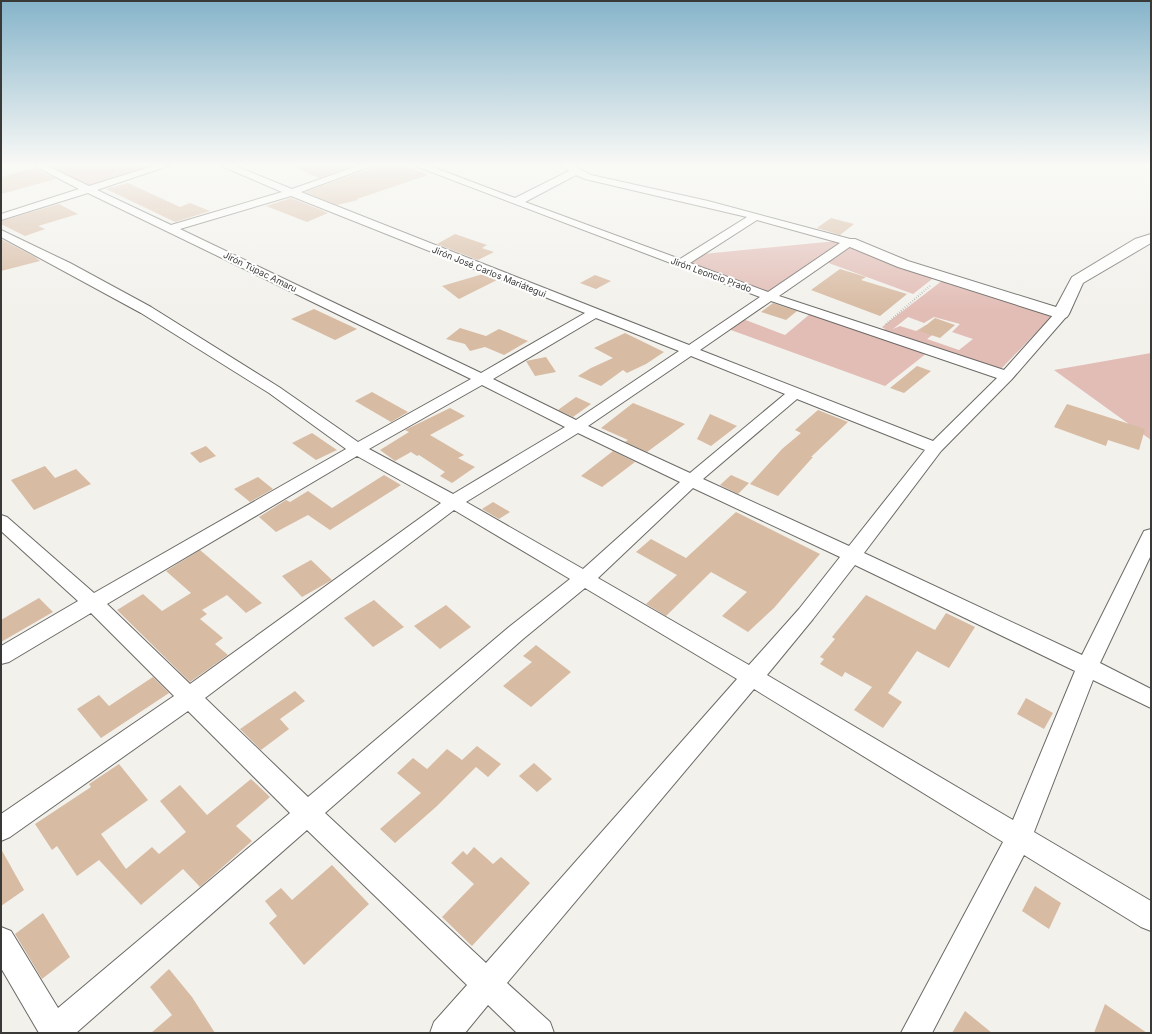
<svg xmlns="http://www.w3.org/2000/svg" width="1152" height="1034" font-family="Inter,sans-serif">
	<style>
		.green { fill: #e2bdb6; fill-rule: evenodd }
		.building { fill: #d8bba3 }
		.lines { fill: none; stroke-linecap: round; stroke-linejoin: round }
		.minor-casing { stroke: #6c6a66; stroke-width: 2 }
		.tertiary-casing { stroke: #6c6a66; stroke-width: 2 }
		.path { stroke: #9a9a96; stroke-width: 2; stroke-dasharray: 0.5 2; stroke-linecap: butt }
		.minor { fill: #fff; fill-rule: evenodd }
		.tertiary { fill: #fff; fill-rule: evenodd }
		.labels { text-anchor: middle; stroke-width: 4; stroke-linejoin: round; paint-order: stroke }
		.far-street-label { font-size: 9px; fill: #393937; stroke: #fff }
	</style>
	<rect width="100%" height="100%" fill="#f2f1ec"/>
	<g class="green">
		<path d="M37,165H165L90,191Z"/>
		<path d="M826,242H845L768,292L689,262L703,254Z"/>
		<path d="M852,245L936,276L913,294L826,262Z"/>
		<path d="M943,280L1054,314L1000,370L881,331L885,329L882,327ZM908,317L924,323L934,317L960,324L952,332L973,339L959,350L927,339L939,330L926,325L916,331L900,326L893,329Z"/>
		<path d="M810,314L927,353L885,386L728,329L743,319L785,335Z"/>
		<path d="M1151,353V440L1054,370Z"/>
	</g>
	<g class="building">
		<path d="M291,165H354L319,178Z"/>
		<path d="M380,165H404L428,175L357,199L358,200L337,205L305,192Z"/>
		<path d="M33,168L56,179L1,194V177Z"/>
		<path d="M128,183L180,207L190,203L210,211L175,222L106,189Z"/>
		<path d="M291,198L316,208L328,213L307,222L266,206Z"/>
		<path d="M59,204L78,214L38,226L45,229L25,236L1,224V221Z"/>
		<path d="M831,218L854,224L840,235L817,228Z"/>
		<path d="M455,234L487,245L482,248L494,252L478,260L437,244Z"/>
		<path d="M1,239L35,257L40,261L1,271Z"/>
		<path d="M840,269L866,277L861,280L907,294L880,316L811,290Z"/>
		<path d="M483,274L497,280L459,299L442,286Z"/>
		<path d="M595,275L611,281L596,289L580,283Z"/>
		<path d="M773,303L797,311L786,320L761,312Z"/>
		<path d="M314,309L357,329L335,340L291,319Z"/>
		<path d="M935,318L955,325L940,338L919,331Z"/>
		<path d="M460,328L486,336L499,329L528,341L504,355L485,347L470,351L465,344L446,339Z"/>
		<path d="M625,333L664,352L646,364L627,373L623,370L601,386L578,376L591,368L613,358L594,348Z"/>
		<path d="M546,357L556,372L535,376L526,361Z"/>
		<path d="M917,366L931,371L904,393L890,388Z"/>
		<path d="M372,392L408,412L391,422L355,401Z"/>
		<path d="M576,397L591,404L573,417L558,410Z"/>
		<path d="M633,403L685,424L647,452L625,442L628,440L601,428Z"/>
		<path d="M1067,404L1145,429L1139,450L1108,440L1106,446L1054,427Z"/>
		<path d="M450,408L465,416L430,435L464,455L458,458L475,467L452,483L440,476L445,472L419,455L417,456L411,452L395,461L380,450L409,432L405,430Z"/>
		<path d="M818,410L848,422L811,457H813L778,496L750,484L782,449L801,433L795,430Z"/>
		<path d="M710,414L737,426L711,446L697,439Z"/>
		<path d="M312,433L337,450L316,460L292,443Z"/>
		<path d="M206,446L216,456L200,463L190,453Z"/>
		<path d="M613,451L635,462L602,487L581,476Z"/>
		<path d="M45,466L55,478L76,469L91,484L34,510L11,480Z"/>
		<path d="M384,475L401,485L330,530L308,515L276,532L259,517L286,500L290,502L308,491L332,508Z"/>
		<path d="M731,475L749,483L738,494L720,485Z"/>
		<path d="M258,477L273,489L250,502L234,489Z"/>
		<path d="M493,502L510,512L499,519L482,509Z"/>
		<path d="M736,512L820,554L774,608L748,632L722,616L747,592L711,572L666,616L646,604L677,575L636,552L651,539L686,558Z"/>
		<path d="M200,550L262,603L246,613L227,595L202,610L207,614L200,619L223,638L215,644L228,655L190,682L117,610L143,594L162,611L191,593L166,571Z"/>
		<path d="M311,560L332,580L302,597L282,576Z"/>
		<path d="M866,595L935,630L946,613L975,627L949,668L917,651L888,693L902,702L883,728L854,710L872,687L845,672L842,677L820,664L824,659L820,657L835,639L832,637Z"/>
		<path d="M39,598L53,612L1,642V620Z"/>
		<path d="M374,600L404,627L373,647L344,618Z"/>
		<path d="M446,605L471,627L440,649L414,626Z"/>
		<path d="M536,645L571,672L531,707L503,686L532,662L523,656Z"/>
		<path d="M153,677L169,693L101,738L77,709L99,695L109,706Z"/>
		<path d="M295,691L305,701L280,719L289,729L261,750L240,729Z"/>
		<path d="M1026,698L1053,713L1044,729L1017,714Z"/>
		<path d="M477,746L501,764L488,777L476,767L437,806L395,843L380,829L421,793L397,773L413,758L427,769L447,749L462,760Z"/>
		<path d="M534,763L552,779L537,792L519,776Z"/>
		<path d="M119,764L148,800L101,834L126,869L152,847L159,854L186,832L160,801L180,785L207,815L251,779L270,797L236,826L252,841L200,887L183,869L141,905L99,860L77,876L57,846L52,850L35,824L91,787L89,784Z"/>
		<path d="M474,847L493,864L501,857L530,883L472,946L442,917L474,884L451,863L463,851L467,855Z"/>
		<path d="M1,849L24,890L1,906Z"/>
		<path d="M332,865L369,904L304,965L269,923L277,916L265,901L281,888L292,900Z"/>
		<path d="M1035,886L1061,903L1049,929L1022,911Z"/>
		<path d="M43,913L70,957L42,979L15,934Z"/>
		<path d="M169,969L192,997L215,1033H151L172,1015L150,987Z"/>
		<path d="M1105,1004L1147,1033H1094Z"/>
		<path d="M965,1011L992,1033H952Z"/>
	</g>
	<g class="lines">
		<defs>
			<path id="minor" d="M33,165H45L89,186L156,165H171L97,190L171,225L282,192L219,165H233L292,189L360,165H374L301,192L689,345L760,297L413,165H427L515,198L569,171L561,165H573L591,175L708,201L854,240L864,245L862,247L851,246L779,296L1004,370L1055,313L1065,294H1073L1075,297L1066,317L1012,379L941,451L864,553L1082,655L1144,531L1151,529V555L1100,663L1151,689V708L1093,680L1034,832L1151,901V931L1141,927L1024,855L932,1033H901L1003,842L754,689L507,983L550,1022L554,1033H517L488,1005L465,1033H430L434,1022L467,985L307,830L76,1033H39L1,968V927L11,931L58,1008L290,813L188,711L10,837L1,841V814L174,696L91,613L9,662L1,664V646L78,601L1,531V515L7,517L94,593L346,449L269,393L141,313L1,237V230L70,263L151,307L279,387L358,442L471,379L88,193L1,220V214L79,189ZM576,175L585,179L747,217L680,259L525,202ZM291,196L585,313L481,373L180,229ZM757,220L840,243L768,292L690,263ZM771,301L997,378L933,441L700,350ZM596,318L679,351L576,420L493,379ZM691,356L785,394L690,473L588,426ZM482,385L565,427L453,494L369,449ZM797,399L925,450L849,546L703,479ZM578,433L680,482L583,569L466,502ZM357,456L441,503L190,684L107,604ZM693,488L840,557L799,609L749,665L598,578ZM454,510L570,579L509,627L308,797L205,698ZM855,565L1075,671L1013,820L767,675L813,619ZM585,588L737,679L486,963L325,813L523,639Z"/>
			<path id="tertiary" d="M1151,234V243L1083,283L1069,314L1067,317L1061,319L898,267L845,245L843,242L845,239H855L908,261L1056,307L1072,277L1135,239Z"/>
		</defs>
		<use href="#minor" class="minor-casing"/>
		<use href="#tertiary" class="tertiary-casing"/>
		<path class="path" d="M886,324L931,285"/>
		<use href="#minor" class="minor"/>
		<use href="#tertiary" class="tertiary"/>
	</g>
	<linearGradient id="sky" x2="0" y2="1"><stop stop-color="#86b4ca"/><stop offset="0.53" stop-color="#f9f9f6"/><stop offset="1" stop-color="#f9f9f6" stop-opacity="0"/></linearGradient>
	<rect width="1152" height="310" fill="url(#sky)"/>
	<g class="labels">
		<g class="far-street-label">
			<text transform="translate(260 272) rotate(26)" y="3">Jirón Túpac Amaru</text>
			<text transform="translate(489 272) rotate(22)" y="3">Jirón José Carlos Mariátegui</text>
			<text transform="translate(711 275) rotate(20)" y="3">Jirón Leoncio Prado</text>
		</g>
	</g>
	<rect width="1152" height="1034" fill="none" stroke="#393937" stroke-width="4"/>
</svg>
